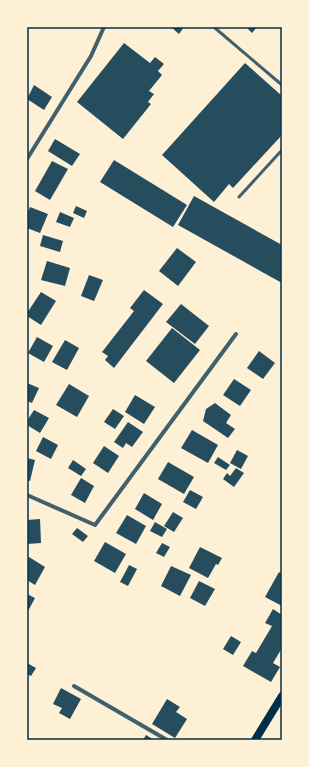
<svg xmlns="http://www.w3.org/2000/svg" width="309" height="767" font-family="'Golos Text',sans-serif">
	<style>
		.building { fill: #264d5e }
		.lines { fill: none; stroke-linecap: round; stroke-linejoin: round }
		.service { stroke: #3f606c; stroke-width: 3 }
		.minor { stroke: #3f606c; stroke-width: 4 }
		.secondary { stroke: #003049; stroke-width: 8 }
		.neatline { fill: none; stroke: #003049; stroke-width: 1.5 }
	</style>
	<rect width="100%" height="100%" fill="#fdf0d5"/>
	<g class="building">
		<path d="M171,27H184L179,34Z"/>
		<path d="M246,27H257L252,33Z"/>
		<path d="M124,43L150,63L155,57L164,64L158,71L162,75L149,91L154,94L148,102L151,104L123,139L77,102Z"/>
		<path d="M245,63L282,96V135L233,188L229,184L214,202L162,155Z"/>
		<path d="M34,85L52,97L44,110L27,99Z"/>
		<path d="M55,139L80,154L72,166L48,151Z"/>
		<path d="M114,160L187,205L173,227L100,182Z"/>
		<path d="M52,161L68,169L50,200L35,191Z"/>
		<path d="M194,196L282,245V283L178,225Z"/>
		<path d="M76,206L87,211L84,218L73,213Z"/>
		<path d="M30,207L48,214L40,233L27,228V215Z"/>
		<path d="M60,212L74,218L70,227L56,222Z"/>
		<path d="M43,235L63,241L60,252L40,246Z"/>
		<path d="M177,248L196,262L178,286L159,271Z"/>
		<path d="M47,261L70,268L65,286L41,280Z"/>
		<path d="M89,275L103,280L94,301L81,296Z"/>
		<path d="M144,290L163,304L114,368L105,360L108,356L102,352L134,311L130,308Z"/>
		<path d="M41,292L56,301L41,325L27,316V313Z"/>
		<path d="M181,304L209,326L195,344L166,322Z"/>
		<path d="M172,328L200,350L174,383L146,361Z"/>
		<path d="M37,337L53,346L44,362L28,353Z"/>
		<path d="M65,340L79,348L67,370L52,362Z"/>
		<path d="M259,351L275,363L263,379L247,368Z"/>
		<path d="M234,379L251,390L240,406L223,395Z"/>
		<path d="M27,383L39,388L32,403L27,401Z"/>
		<path d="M69,384L89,396L77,417L56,405Z"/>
		<path d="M135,395L155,407L144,424L125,412Z"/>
		<path d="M215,403L231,415L226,423L235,429L228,438L203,421L206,409Z"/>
		<path d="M113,409L124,416L115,429L104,422Z"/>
		<path d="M34,410L49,418L40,433L27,425V421Z"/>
		<path d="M128,422L143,432L132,447L126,443L123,448L114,442Z"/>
		<path d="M192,430L218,445L208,463L181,448Z"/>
		<path d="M43,437L58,445L51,459L36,451Z"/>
		<path d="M104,446L119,456L108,473L93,463Z"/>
		<path d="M237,450L248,456L241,469L230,463Z"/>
		<path d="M218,457L230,465L226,470L214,463Z"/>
		<path d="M27,458L35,460L30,481L27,480Z"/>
		<path d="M73,460L86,469L81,476L68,468Z"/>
		<path d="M168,462L194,477L184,494L158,479Z"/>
		<path d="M236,468L244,473L234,487L223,479L227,473L230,476Z"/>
		<path d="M81,478L94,486L85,503L71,495Z"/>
		<path d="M190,490L203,497L196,509L183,502Z"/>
		<path d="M144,493L162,504L153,520L135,509Z"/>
		<path d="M173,512L183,518L174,532L164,526Z"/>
		<path d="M127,515L146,526L136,544L116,533Z"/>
		<path d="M40,519L41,543L27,544V520Z"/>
		<path d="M155,522L167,529L162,537L150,531Z"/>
		<path d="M77,528L88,536L83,542L72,534Z"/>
		<path d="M105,542L126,554L115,573L94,561Z"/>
		<path d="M162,543L170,547L164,557L156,553Z"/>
		<path d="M200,547L222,558L218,565L216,564L208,578L189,568Z"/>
		<path d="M29,557L45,567L35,585L27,580V561Z"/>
		<path d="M129,565L137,569L128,586L120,582Z"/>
		<path d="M171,566L191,575L180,596L161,586Z"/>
		<path d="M279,572L282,574V606L265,597Z"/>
		<path d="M199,581L215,589L205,606L190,598Z"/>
		<path d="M27,594L35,598L27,613Z"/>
		<path d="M273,609L282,615V648L273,663L280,667L271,682L243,666L252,651L256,653L272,626L265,623Z"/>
		<path d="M231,636L241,642L233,655L223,649Z"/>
		<path d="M27,663L36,668L31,676L27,674Z"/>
		<path d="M61,688L81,699L70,719L59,713L62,708L53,704Z"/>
		<path d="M167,699L180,707L176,712L187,719L175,738L152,724Z"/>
		<path d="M146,735L154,740H143Z"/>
	</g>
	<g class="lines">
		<g class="service">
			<path d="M215,28L282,85"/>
			<path d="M239,197L282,150"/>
		</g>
		<g class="minor">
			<path d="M27,159L91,56L104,27"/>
			<path d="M27,495L95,525L236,334"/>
			<path d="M74,686L167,740"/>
		</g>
		<path class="secondary" d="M255,740L282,696"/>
	</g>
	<rect width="309" height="767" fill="none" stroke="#fdf0d5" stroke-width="56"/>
	<rect x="28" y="28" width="253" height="711" class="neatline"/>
</svg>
